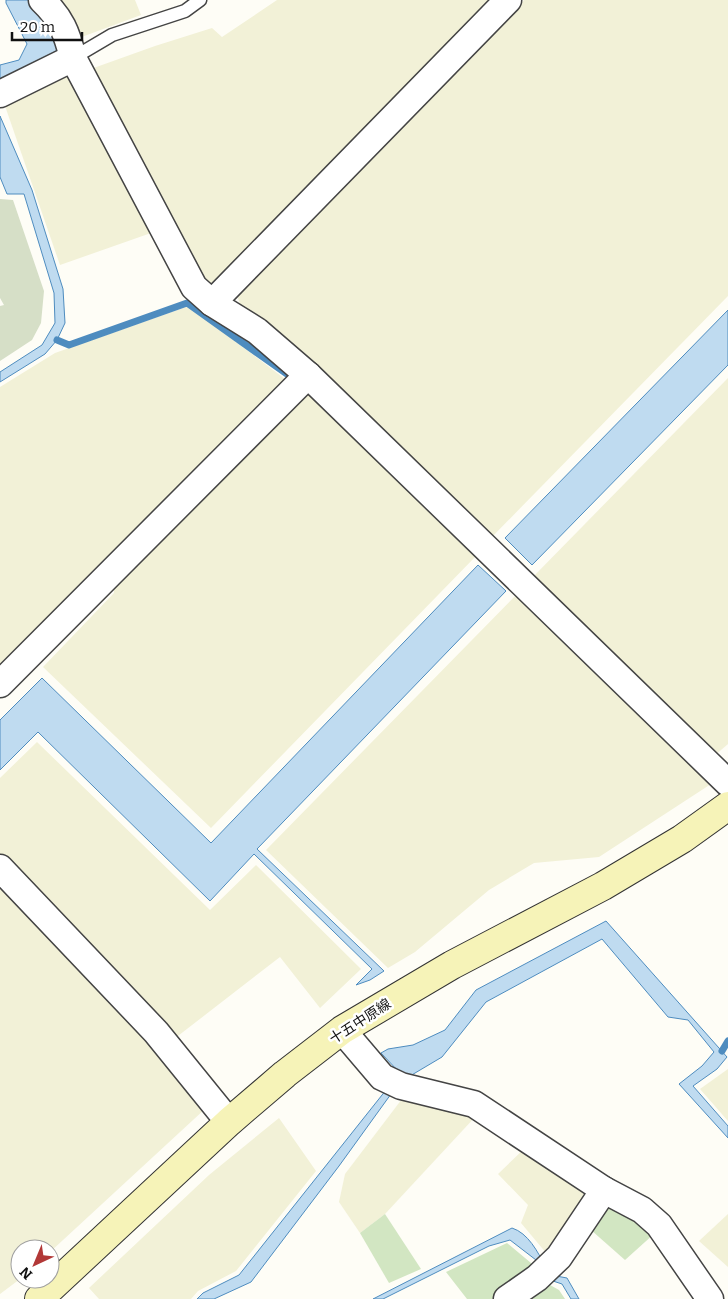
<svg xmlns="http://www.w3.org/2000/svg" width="728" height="1299" font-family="Bitter,'Noto Sans JP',serif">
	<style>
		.farmland { fill: #f2f1d7 }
		.green { fill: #d2e6c2 }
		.cemetery { fill: #d6dfc7 }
		.water { fill: #bfdbf0; stroke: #4e8cbf }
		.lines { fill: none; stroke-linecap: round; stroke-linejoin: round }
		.stream { stroke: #4e8cbf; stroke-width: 7 }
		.lane-casing { stroke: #444; stroke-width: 15 }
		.street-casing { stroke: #444; stroke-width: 29 }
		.secondary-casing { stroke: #333; stroke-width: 30 }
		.lane { stroke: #fff; stroke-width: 12 }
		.street { stroke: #fff; stroke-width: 26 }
		.secondary { stroke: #f6f3b8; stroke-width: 28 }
		.labels { text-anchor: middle; stroke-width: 5; stroke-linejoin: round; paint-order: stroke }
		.street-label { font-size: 14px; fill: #111; stroke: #fff }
	</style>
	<rect width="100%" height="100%" fill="#fefdf6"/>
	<g class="farmland">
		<path d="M56,0H135L141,15L79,38Z"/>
		<path d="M277,0H493L220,283H203L88,70L155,46L212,28L222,37Z"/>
		<path d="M524,0H728V296L491,538L242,309L236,293Z"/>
		<path d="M66,72L151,233L60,265L4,103Z"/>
		<path d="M189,306L289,382L0,672V387L55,353Z"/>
		<path d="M728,378V744L714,756L532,578Z"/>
		<path d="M309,390L477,555L211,828L43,667L114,593V582Z"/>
		<path d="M517,594L711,784L599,857L534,863L489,890L415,952L388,968L266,850Z"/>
		<path d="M37,742L210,910L256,865L361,969L320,1008L280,957L174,1039L0,857V778Z"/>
		<path d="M0,880L160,1050L206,1108L50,1252V1249H20V1279L0,1294Z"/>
		<path d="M728,1069V1121L700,1089Z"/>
		<path d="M405,1095L476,1116L385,1214L360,1233L339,1202L345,1174Z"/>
		<path d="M279,1118L316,1171L236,1271L198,1291L191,1299H99L89,1288L209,1175Z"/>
		<path d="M525,1148L595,1195L552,1260L521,1223L528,1205L498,1174Z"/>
		<path d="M728,1214V1267L699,1241Z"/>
	</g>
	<g class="green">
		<path d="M605,1199L655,1233L625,1260L591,1230Z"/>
		<path d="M385,1214L421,1269L389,1283L360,1233Z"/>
		<path d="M507,1243L531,1263L541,1280L559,1290L565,1299H467L446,1272Z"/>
	</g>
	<path class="cemetery" d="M0,199L13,200L44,291L41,323L32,340L0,361V306L4,305L0,298Z"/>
	<g class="water">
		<path d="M6,0H32L61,39L54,56L0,83V65L19,60L27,44L6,3Z"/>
		<path d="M0,116L32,190L63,289L65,323L57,340L45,354L0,382V372L42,345L55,323L54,293L24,194H7L0,177Z"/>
		<path d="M728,310V365L532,565L505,538Z"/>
		<path d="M478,565L506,591L257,849L384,971L370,980L356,985L372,969L254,854L210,901L38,732L0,770V720L42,678L211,843Z"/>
		<path d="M606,921L727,1057L717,1069L693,1086L728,1126V1138L679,1084L702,1066L714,1052L688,1020L668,1017L602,939L486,1002L442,1057L410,1076L399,1072L381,1053L388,1049L413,1045L445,1030L476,990Z"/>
		<path d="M386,1090L391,1094L339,1166L251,1282L214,1299H197L203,1293L239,1275Z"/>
		<path d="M512,1228C528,1233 538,1252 545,1266L540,1269L536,1260L510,1240L489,1246L383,1299H373Z"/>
		<path d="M551,1275L567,1278L579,1299H571L562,1284L550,1280Z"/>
	</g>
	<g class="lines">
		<g class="stream">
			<path d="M57,340L69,345L187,303L291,377"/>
			<path d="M722,1051L728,1041"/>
		</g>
		<defs>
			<path id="lane" d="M73,58L112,35L185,11L200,0"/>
			<g id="street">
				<path d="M42,0C61,18 67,33 73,58"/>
				<path d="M0,94L73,58L194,287L212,303L257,331L308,375L728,783"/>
				<path d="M212,303L508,0"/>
				<path d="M0,684L308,375"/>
				<path d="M0,868L156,1032L229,1122"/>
				<path d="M342,1030L382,1077L401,1086L474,1104L604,1190L642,1210L659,1225L710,1299"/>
				<path d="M507,1299L537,1278L559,1257L604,1190"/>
			</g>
			<path id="secondary" d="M39,1299L229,1122L285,1074L342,1030L452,965L603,886L682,839L728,806"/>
		</defs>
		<use href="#lane" class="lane-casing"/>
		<use href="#street" class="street-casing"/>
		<use href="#secondary" class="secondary-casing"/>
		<use href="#lane" class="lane"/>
		<use href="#street" class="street"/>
		<use href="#secondary" class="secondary"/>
	</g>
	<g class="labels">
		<g class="street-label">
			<text transform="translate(360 1021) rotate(-33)" y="5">十五中原線</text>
		</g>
	</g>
	<g transform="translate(35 1264) rotate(224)"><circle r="24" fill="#ffffff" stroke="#a0a0a0"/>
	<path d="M0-4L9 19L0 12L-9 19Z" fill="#b23837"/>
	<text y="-8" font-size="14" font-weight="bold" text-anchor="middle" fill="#111111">N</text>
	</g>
	<path d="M12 32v8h70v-8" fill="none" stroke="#111111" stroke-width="2.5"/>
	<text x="20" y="32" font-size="15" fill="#111111" stroke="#ffffff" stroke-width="4" paint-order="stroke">20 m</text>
</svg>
